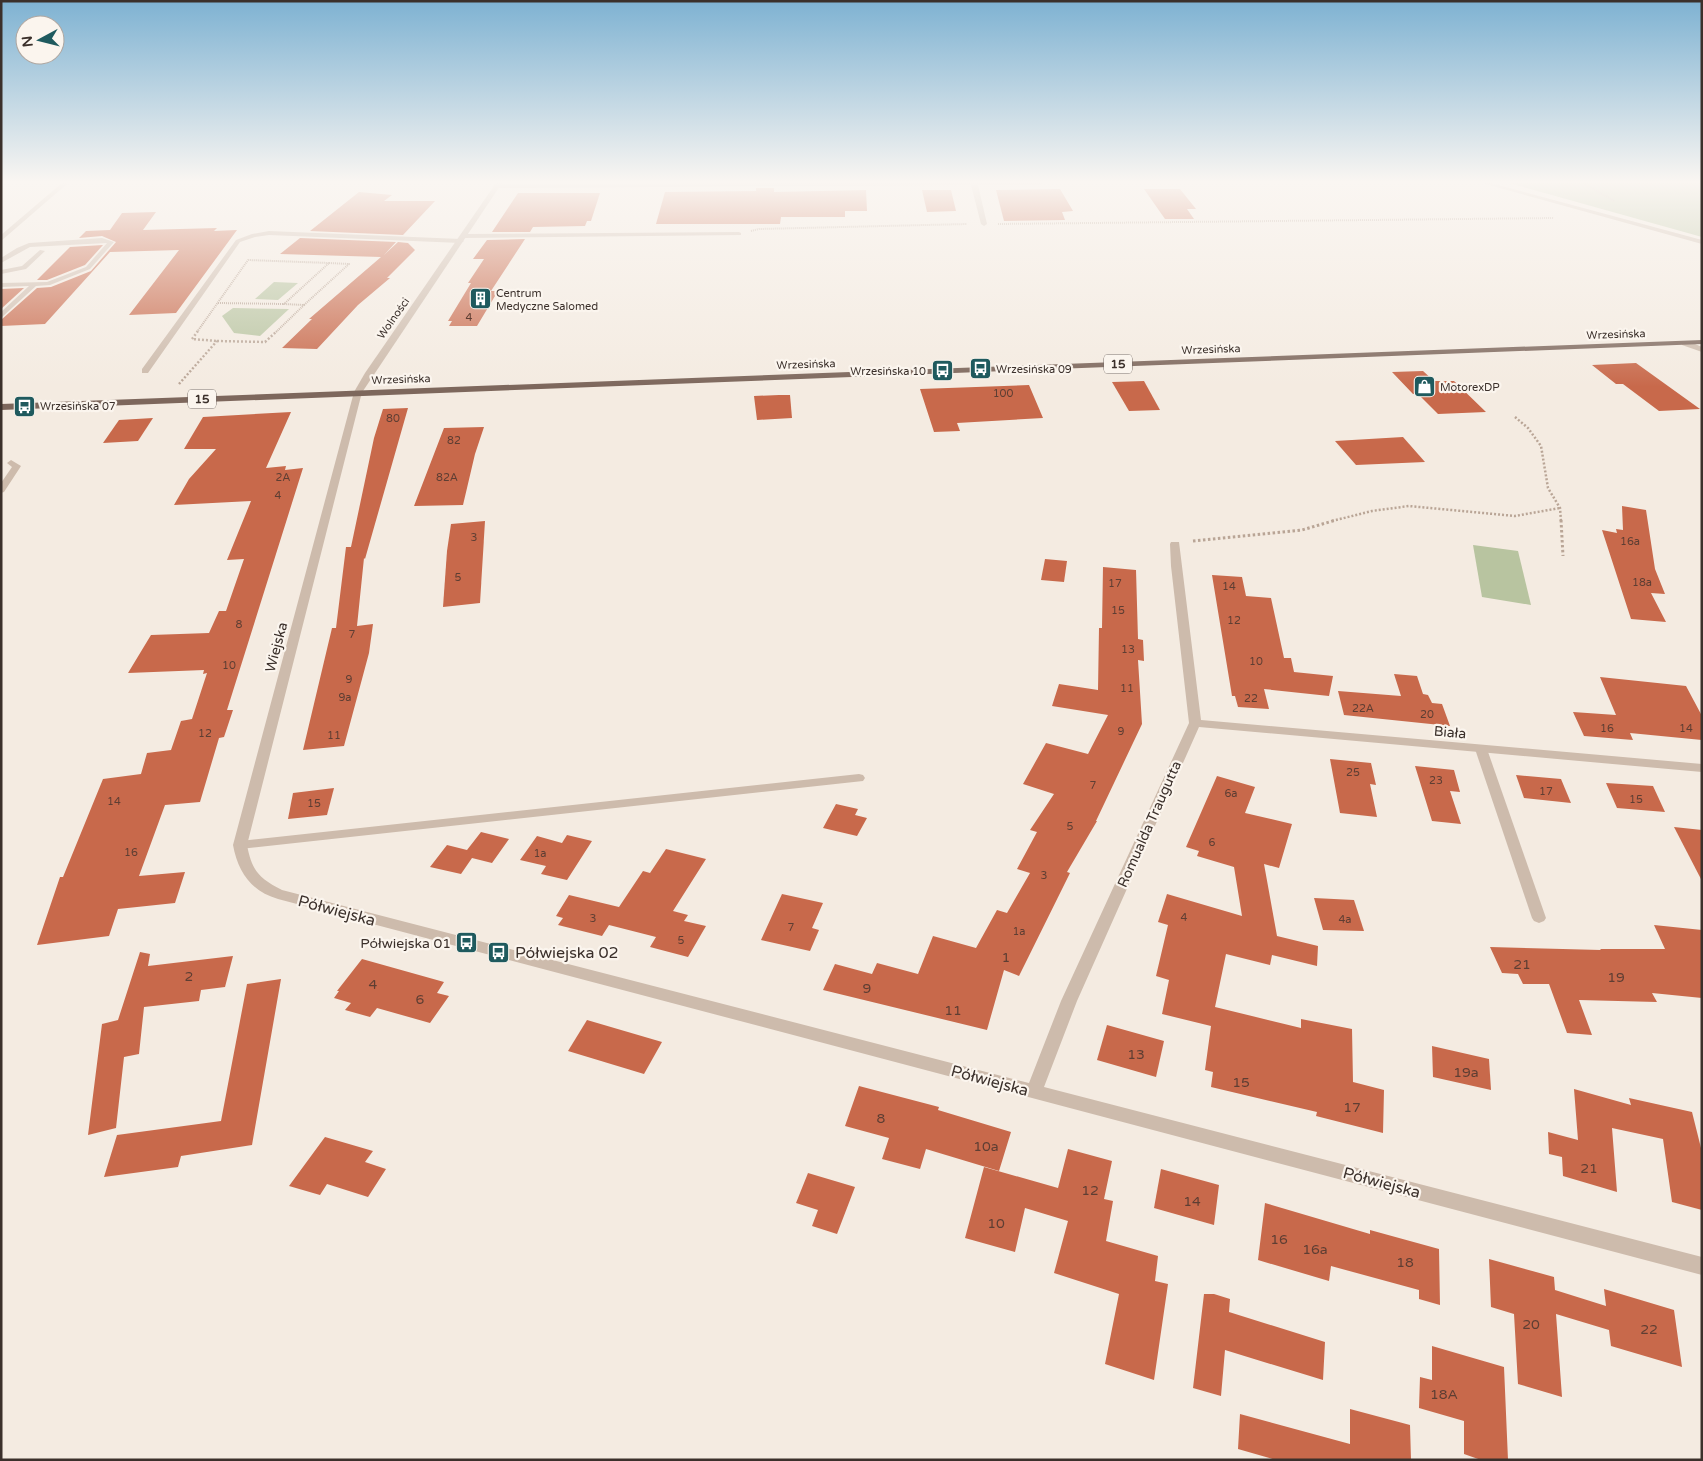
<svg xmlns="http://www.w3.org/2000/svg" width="1703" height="1461" font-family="'Varela Round',sans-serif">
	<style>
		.green { fill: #b8c4a0 }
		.building { fill: #c8694b }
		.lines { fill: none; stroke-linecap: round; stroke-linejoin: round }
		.path-far2 { stroke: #b9a596; stroke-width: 2; stroke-dasharray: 1 1; stroke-linecap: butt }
		.path-far1 { stroke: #b9a596; stroke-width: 2.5; stroke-dasharray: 2 2; stroke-linecap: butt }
		.path { stroke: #b9a596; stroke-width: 3; stroke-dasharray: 2.5 2.5; stroke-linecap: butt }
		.service { fill: #cdbbac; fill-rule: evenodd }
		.minor { fill: #cdbbac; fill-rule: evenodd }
		.tertiary { fill: #cdbbac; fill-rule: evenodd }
		.primary { fill: #7d675c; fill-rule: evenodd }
		.labels { text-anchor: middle; stroke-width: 4.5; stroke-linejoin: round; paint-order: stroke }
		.far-poi-label { font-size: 11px; fill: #3b302b; stroke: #fbf5ee; text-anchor: start }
		.number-label { font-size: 11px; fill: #5e3e33 }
		.far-street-label { font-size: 11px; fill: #3b302b; stroke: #fbf5ee }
		.shield { fill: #fbf5ee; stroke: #756b66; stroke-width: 1 }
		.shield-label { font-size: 12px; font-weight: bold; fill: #3b302b }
		.street-label { font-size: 14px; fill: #3b302b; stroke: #fbf5ee }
		.poi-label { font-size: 14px; fill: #3b302b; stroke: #fbf5ee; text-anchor: end }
		.near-number-label { font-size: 14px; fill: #5e3e33 }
		.near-street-label { font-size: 16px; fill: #3b302b; stroke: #fbf5ee }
		.near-poi-label { font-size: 16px; fill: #3b302b; stroke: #fbf5ee; text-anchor: start }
	</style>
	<rect width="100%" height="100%" fill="#f4ebe1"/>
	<g class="green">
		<path d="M1509,183H1702V237Z"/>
		<path d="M274,282L298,283L278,300L255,299Z"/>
		<path d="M233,308L289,309L260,336L234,333L222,316Z"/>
		<path d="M1473,545L1518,551L1531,605L1482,597Z"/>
	</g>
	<g class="building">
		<path d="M756,188H774V192L866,190L867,211H845V217H781L780,224H656L665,192L756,191Z"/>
		<path d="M1060,189L1073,211L1062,212L1065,220L1004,221L996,190Z"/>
		<path d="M1144,189H1180L1196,209H1187L1194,219H1165Z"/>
		<path d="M922,190H951L956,211L927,212Z"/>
		<path d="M359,192L392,195L384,201H435L403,235L310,231Z"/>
		<path d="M518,193H600L591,221H587L585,226L533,227L530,232H492Z"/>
		<path d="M156,212L143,230L217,228L214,231L237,230L176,313L129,315L179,250L110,252L45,324L1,326V320L37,288L51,287L91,271L116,242L102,236L79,238L86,231L110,230L122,213Z"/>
		<path d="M300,238L396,242L384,255L398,242L408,243L415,250L387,278H390L358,305L317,349L282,348L312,319H309L381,257L280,254Z"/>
		<path d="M525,239L491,291H498L477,326H449L452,321H448L471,283H468L484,259H473L487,240Z"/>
		<path d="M103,245L85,265L47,280H37L70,247Z"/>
		<path d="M24,288L1,309V289Z"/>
		<path d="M1636,363L1700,409L1659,411L1623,384H1616L1592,365Z"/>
		<path d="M1423,371L1434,381H1454L1486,412L1438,414L1417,393L1413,394L1392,372Z"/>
		<path d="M1144,381L1160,410L1129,411L1112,382Z"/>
		<path d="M1029,385L1043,418L957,423L960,431L934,432L920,389Z"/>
		<path d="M779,395H790L792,418L757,420L754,396Z"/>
		<path d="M408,408L365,559L364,558L357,626L373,624L369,653L344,746L303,750L332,628H336L346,547H351L374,438L383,409Z"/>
		<path d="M291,412L266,468L286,466L285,470L303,468L227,710H233L224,737L219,738L200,802L165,805L139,876L185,872L175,903L118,909L109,936L37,945L60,877H63L103,779L141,774L147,753L171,750L181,721L192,719L207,673L203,674L204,670L128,673L151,635L209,633L219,611H226L244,559L227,560L251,501L174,505L189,479L216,449H184L203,417Z"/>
		<path d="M153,418L138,441L103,443L119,420Z"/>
		<path d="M484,427L475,454L463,505L414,506L444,428Z"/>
		<path d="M1403,437L1425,462L1356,465L1335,441Z"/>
		<path d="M1622,506L1646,510L1655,569L1665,594L1651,593L1666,622L1631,619L1602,530L1617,533L1616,529L1623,530Z"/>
		<path d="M485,521L480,603L443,607L447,551L451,524Z"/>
		<path d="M1045,559L1067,561L1064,582L1041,580Z"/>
		<path d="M1103,567L1136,570L1138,639L1143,640L1144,661L1138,660L1142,724L1096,821H1097L1067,872L1070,873L1019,976L1004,970L987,1030L823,990L835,964L872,974L877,963L918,974L933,936L976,948L997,910L1007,913L1030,873L1017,869L1037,832L1030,830L1054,794L1023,784L1046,743L1088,754L1108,715L1052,706L1059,684L1098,690L1099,628H1102Z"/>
		<path d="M1212,575L1242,577L1246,596L1271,598L1284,658H1291L1294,672L1333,676L1329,696L1264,689L1269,709L1238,707L1235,696H1232Z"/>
		<path d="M1394,674L1417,676L1423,694L1428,695L1432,703L1442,704L1450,726L1344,715L1338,691L1401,696Z"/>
		<path d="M1600,677L1686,686L1702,716V740L1630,733L1633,740L1584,736L1573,712L1616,715Z"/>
		<path d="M1330,759L1371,763L1376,785L1370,784L1377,817L1340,813Z"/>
		<path d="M1415,766L1454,770L1460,792L1450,791L1461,824L1432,821Z"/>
		<path d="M1516,775L1561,779L1571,803L1524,798Z"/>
		<path d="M1217,776L1255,787L1245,813L1292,824L1279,868L1264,864L1277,936L1318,946L1317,966L1272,955L1270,965L1226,954L1215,1007L1301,1028V1019L1352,1029L1353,1082L1384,1090L1383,1133L1316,1116L1317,1112L1211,1087L1213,1072L1205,1070L1211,1026L1162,1014L1169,980L1156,976L1168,925L1158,922L1167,894L1242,916L1234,867L1197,856L1199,851L1186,847Z"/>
		<path d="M1606,783L1653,786L1665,812L1617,808Z"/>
		<path d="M334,788L327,815L288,819L293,793Z"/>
		<path d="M836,804L858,809L855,815L867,818L857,836L823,828Z"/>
		<path d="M1674,827L1702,830V881Z"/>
		<path d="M481,832L509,839L492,863L472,858L461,874L430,867L447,845L467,850Z"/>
		<path d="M567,835L592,841L567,880L541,874L546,866L520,860L537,836L562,843Z"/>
		<path d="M666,849L706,859L673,911L688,915L684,921L706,926L688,957L650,947L656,937L609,925L602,936L558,925L563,918L556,916L569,895L619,907L643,871L650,873Z"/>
		<path d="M782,894L823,903L812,928L819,930L810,951L761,940Z"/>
		<path d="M1314,898L1354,900L1364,931L1323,930Z"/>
		<path d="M1654,925L1702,930V998L1652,993L1657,1002L1579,1000L1592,1035L1567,1033L1549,984H1523L1518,974L1502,973L1490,947L1601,950L1600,949H1665Z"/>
		<path d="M140,952L150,954L148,966L233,956L225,987L201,990L199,1001L144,1007L139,1054L124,1057L116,1128L88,1135L102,1024L118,1020Z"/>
		<path d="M362,959L444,982L437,993L449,996L430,1023L377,1008L370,1017L345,1010L351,1003L334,998L339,991H337Z"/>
		<path d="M281,979L252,1145L181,1156L178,1167L104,1177L117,1135L221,1121L247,984Z"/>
		<path d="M587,1020L662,1042L644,1074L568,1051Z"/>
		<path d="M1107,1025L1164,1041L1156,1077L1097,1060Z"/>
		<path d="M1432,1046L1489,1059L1491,1090L1433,1077Z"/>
		<path d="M859,1086L939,1107L938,1110L1011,1132L999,1171L926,1149L920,1169L882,1159L889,1138L845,1126Z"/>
		<path d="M1574,1089L1631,1105L1629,1098L1692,1112L1702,1152V1210L1672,1202L1663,1139L1612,1128L1617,1192L1563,1176L1562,1157L1549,1154L1548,1132L1578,1140Z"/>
		<path d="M325,1137L373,1151L365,1162L386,1169L368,1197L327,1184L320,1195L289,1186Z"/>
		<path d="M1068,1149L1112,1161L1104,1199L1113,1201L1106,1241L1158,1256L1155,1281L1168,1284L1154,1380L1105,1364L1119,1294L1054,1273L1068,1221L1025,1208L1015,1252L965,1238L984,1167L1058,1188Z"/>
		<path d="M1161,1169L1219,1185L1214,1225L1154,1208Z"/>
		<path d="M808,1173L855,1187L837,1234L812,1226L818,1210L796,1203Z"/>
		<path d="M1265,1203L1370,1234V1230L1439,1249L1440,1305L1419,1299V1290L1331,1266L1329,1281L1258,1260Z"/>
		<path d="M1489,1259L1554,1277L1555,1290L1606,1306L1604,1289L1674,1310L1682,1367L1611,1346L1609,1330L1556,1314L1562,1397L1518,1384L1514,1314L1491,1307Z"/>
		<path d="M1204,1294H1214L1230,1299L1229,1312L1325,1342L1323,1380L1225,1350L1221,1396L1193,1388Z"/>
		<path d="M1432,1346L1504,1367L1508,1460H1481L1464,1454V1421L1419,1408L1420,1377L1432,1380Z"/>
		<path d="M1350,1409L1410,1425L1411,1460H1276L1238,1449L1240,1414L1350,1444Z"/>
	</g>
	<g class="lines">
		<g class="path-far2">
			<path d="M1584,183L1614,201"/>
			<path d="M998,224L1554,218"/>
			<path d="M751,231L759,229L967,224"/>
			<path d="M218,303L284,304"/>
			<path d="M304,305L349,264L329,263"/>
			<path d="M197,332L248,260L329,263L284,304L304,305L276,332"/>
		</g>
		<g class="path-far1">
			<path d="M198,331L192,339L217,341"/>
			<path d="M217,341L265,342L277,331"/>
			<path d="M179,384L217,341"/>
			<path d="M1515,417L1528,428L1541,446L1548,488L1560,508L1561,521"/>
			<path d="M1332,521L1372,511L1409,506L1515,516L1560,508"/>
		</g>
		<g class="path">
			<path d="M1561,520L1563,556"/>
			<path d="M1193,541L1302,530L1336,520"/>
		</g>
		<g class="service">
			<path d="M269,231L461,239L464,241L461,243L269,235L255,237L240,242L148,373H142V369L236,240L252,234Z"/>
			<path d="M102,238L114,242L90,269L50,285L36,286L1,318V312L29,286L1,287V283L47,282L86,267L107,243L30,247L1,263V258L17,248L29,243Z"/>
			<path d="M40,250L45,251L26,269L1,274V270L22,266Z"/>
			<path d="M11,460L21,466L4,492L1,493V483L12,467L7,463Z"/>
			<path d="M1481,745L1487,749L1546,918L1544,921L1539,923L1534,921L1532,918L1475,749Z"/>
			<path d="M859,774L863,775L865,778L863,781L240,849L236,848L234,845L236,842L240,841Z"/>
		</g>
		<g class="minor">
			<path d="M62,183H68L1,241V235Z"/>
			<path d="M769,183H1044L1041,185H978L987,224L984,226L981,224L971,185L496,188L493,186L496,184Z"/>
			<path d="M1482,183H1491L1702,240V244Z"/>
			<path d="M739,232L741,233V235L464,238L461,236L464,234Z"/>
			<path d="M358,389L362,392L247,845C252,871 259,878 282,890L1029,1083L1061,1001L1189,723L1171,566L1170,544L1171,542H1179L1201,720L1702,764V772L1199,727L1077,1001L1044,1087L1702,1257V1275L278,899C251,891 238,872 233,845L354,392Z"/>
		</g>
		<g class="tertiary">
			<path d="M496,183H502L361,394H355L354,392L365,373Z"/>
			<path d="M1682,341H1688L1702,347V352L1682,345Z"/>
		</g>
		<path class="primary" d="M1702,340V344L1,410V404Z"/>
	</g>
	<linearGradient id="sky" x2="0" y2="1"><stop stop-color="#7eb2d2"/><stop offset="0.47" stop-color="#faf6f2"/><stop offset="1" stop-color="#faf6f2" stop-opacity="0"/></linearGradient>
	<rect width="1703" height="387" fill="url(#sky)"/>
	<defs>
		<symbol id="building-square" viewBox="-11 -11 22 22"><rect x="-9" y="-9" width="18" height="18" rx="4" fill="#1f5a5e" stroke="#fbf5ee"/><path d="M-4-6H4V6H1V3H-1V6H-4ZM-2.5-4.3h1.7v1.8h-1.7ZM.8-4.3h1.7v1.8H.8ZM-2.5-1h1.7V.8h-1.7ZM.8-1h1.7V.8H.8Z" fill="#fff"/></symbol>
		<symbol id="bus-square" viewBox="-11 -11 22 22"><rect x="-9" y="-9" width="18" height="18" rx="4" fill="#1f5a5e" stroke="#fbf5ee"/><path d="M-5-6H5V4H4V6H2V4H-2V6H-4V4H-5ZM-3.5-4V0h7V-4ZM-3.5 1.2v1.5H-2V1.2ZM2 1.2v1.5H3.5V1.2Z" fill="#fff"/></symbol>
		<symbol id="shop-square" viewBox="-11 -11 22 22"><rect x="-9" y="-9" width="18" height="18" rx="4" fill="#1f5a5e" stroke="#fbf5ee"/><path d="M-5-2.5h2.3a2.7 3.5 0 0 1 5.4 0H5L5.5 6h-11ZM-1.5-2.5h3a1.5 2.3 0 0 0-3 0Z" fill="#fff"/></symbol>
	</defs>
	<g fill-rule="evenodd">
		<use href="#building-square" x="468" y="286" width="25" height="25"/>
		<use href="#bus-square" x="968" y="356" width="25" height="25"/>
		<use href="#bus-square" x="930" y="358" width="25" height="25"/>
		<use href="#shop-square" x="1412" y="374" width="25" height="25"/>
		<use href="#bus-square" x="12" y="394" width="25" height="25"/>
		<use href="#bus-square" x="454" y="930" width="25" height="25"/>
		<use href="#bus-square" x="486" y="940" width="25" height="25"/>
	</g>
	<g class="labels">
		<g class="far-poi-label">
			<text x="496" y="297">Centrum<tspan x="496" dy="13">Medyczne Salomed</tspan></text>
			<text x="996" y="373">Wrzesińska 09</text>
			<text x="926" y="375" text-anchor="end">Wrzesińska 10</text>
			<text x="1440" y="391">MotorexDP</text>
			<text x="40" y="410">Wrzesińska 07</text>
		</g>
		<g class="number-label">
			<text x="469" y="321">4</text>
			<text x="1003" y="397">100</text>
			<text x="393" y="422">80</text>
			<text x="454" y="444">82</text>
			<text x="283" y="481">2A</text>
			<text x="447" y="481">82A</text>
			<text x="278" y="499">4</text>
			<text x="474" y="541">3</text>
			<text x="1630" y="545">16a</text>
			<text x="458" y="581">5</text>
			<text x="1642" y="586">18a</text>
			<text x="1115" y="587">17</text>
			<text x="1229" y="590">14</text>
			<text x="1118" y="614">15</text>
			<text x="1234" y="624">12</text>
			<text x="239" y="628">8</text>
			<text x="352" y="638">7</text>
			<text x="1128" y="653">13</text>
			<text x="1256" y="665">10</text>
			<text x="229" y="669">10</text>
			<text x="349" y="683">9</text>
			<text x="1127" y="692">11</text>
			<text x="345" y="701">9a</text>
			<text x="1251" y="702">22</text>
			<text x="1363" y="712">22A</text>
			<text x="1427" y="718">20</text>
			<text x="1607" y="732">16</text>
			<text x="1686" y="732">14</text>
			<text x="1121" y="735">9</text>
			<text x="205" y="737">12</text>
			<text x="334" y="739">11</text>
			<text x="1353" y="776">25</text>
			<text x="1436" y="784">23</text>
			<text x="1093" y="789">7</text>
			<text x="1546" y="795">17</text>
			<text x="1231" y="797">6a</text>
			<text x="1636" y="803">15</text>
			<text x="114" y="805">14</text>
			<text x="314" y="807">15</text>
			<text x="1070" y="830">5</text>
			<text x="1212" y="846">6</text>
			<text x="131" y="856">16</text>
			<text x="540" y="857">1a</text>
			<text x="1044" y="879">3</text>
			<text x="1184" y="921">4</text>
			<text x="593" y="922">3</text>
			<text x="1345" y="923">4a</text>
			<text x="791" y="931">7</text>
			<text x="1019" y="935">1a</text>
			<text x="681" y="944">5</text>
		</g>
		<g class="far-street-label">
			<text transform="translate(393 318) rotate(-55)" y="4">Wolności</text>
			<text transform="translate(1616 334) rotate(-2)" y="4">Wrzesińska</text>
			<text transform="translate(1211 349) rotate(-2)" y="4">Wrzesińska</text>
			<text transform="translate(806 364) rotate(-2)" y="4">Wrzesińska</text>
			<text transform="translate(401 379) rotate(-2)" y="4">Wrzesińska</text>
		</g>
		<g class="shield">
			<rect x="1104" y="354.5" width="28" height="19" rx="4"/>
			<rect x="188" y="389.5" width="28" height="19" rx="4"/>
		</g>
		<g class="shield-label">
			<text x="1118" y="368">15</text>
			<text x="202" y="403">15</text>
		</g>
		<g class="street-label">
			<text transform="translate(276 647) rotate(-75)" y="5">Wiejska</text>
			<text transform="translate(1450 732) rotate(5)" y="5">Biała</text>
			<text transform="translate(1149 824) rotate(-66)" y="5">Romualda Traugutta</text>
		</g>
		<g class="poi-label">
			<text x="451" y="948">Półwiejska 01</text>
		</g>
		<g class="near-number-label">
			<text x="1006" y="962">1</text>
			<text x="1522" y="969">21</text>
			<text x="189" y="981">2</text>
			<text x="1616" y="982">19</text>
			<text x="373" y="989">4</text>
			<text x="867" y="993">9</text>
			<text x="420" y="1004">6</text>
			<text x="953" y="1015">11</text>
			<text x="1136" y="1059">13</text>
			<text x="1466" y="1077">19a</text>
			<text x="1241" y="1087">15</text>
			<text x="1352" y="1112">17</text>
			<text x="881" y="1123">8</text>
			<text x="986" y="1151">10a</text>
			<text x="1589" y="1173">21</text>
			<text x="1090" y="1195">12</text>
			<text x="1192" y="1206">14</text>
			<text x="996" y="1228">10</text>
			<text x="1279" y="1244">16</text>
			<text x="1315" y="1254">16a</text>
			<text x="1405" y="1267">18</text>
			<text x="1531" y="1329">20</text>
			<text x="1649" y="1334">22</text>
			<text x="1444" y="1399">18A</text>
		</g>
		<g class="near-street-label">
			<text transform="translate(337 910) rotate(15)" y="6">Półwiejska</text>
			<text transform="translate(990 1080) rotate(15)" y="6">Półwiejska</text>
			<text transform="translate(1382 1182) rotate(15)" y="6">Półwiejska</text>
		</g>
		<g class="near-poi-label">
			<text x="515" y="958">Półwiejska 02</text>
		</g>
	</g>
	<rect width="1703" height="1461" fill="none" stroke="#3b302b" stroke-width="5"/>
	<g transform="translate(40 40) rotate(263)"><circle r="24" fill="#fbf5ee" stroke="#aea6a0"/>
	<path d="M0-4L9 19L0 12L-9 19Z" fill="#1f5a5e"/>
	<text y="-8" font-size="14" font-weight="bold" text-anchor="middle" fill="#3b302b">N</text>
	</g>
</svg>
